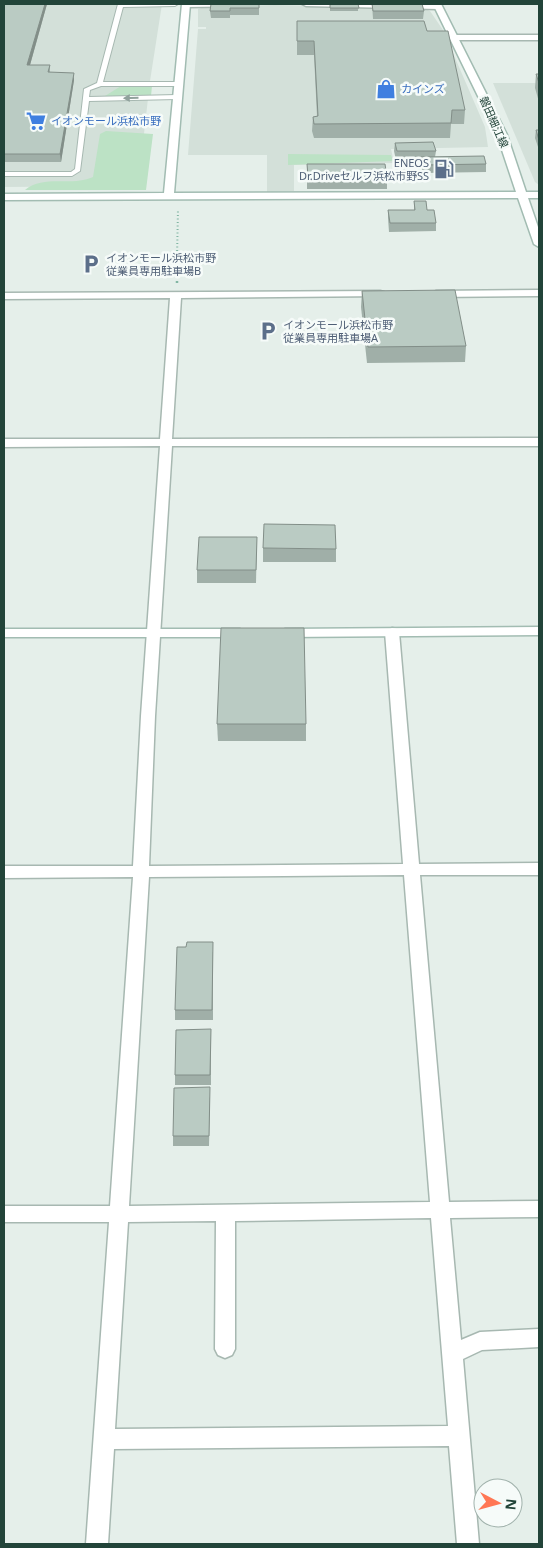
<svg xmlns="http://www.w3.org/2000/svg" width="543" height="1548" font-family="'Noto Sans','Noto Sans JP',sans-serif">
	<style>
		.built { fill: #d3e0d9 }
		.green { fill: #bce2c5 }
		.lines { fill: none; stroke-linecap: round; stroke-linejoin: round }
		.lane-casing { stroke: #a7b8b1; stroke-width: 2 }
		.street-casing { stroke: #a7b8b1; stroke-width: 3 }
		.secondary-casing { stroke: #a2bcb2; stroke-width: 3 }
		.path-far1 { stroke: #82b6a4; stroke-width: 2; stroke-dasharray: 1 2.5; stroke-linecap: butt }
		.path { stroke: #82b6a4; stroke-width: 2.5; stroke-dasharray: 2 3; stroke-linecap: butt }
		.lane { fill: #fff; fill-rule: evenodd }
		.street { fill: #fff; fill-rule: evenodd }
		.secondary { fill: #fff; fill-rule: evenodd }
		.wall { fill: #a0afa8 }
		.shaded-wall { fill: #828e88 }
		.building { fill: #bacbc3; stroke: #828e88 }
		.oneway { fill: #90a29c }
		.labels { text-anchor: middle; stroke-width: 5; stroke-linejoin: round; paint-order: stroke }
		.far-shop-label { font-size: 11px; fill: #366cbe; stroke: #f6fbf9; text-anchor: start }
		.far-street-label { font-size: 11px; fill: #224439; stroke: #f6fbf9 }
		.far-service-label { font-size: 11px; fill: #4e5e75; stroke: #f6fbf9; text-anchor: start }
	</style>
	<rect width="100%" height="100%" fill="#e5efea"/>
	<g class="built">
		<path d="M4,4H162L150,81L138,186L4,187Z"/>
		<path d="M274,5L423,8L430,11L443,30L485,127L488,147L391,149L394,163L294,165V191L267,192V155H188L198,29H206V27H198V9L205,7Z"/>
		<path d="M493,83H539V185L535,182Z"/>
	</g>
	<g class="green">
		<path d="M121,86H152L151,96H105Z"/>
		<path d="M106,131L153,134L146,190H25C44,174 71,187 93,177L100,134Z"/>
		<path d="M288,154L391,155L393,161L288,165Z"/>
	</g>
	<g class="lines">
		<defs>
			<path id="lane" d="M118,4H178L175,6L123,7L103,82H178L181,84L178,86H101L90,90L89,97L177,95L180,97L177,99L89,101L80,171L72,176H4V172H71L75,169L84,89L97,83Z"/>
			<g id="street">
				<path d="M184,4H255L251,6L187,7H184Z"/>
				<path d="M302,4L438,5L442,7L438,9L306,6Z"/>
				<path d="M454,35H539V40H451L450,38Z"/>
				<path d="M539,290V296L436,297L431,294L436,291Z"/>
				<path d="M380,291L384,292L385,294L384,296L181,298L172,439L539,438V446H172L155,716L149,866L403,864L385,632L392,628L397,629L399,632L419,864L539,863V875H420L449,1202L539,1201V1217L450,1218L461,1340L480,1332L539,1329V1347L482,1350L463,1359L479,1544H457L449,1446L114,1449L108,1544H86L109,1222H4V1206H110L133,877L4,878V866H133L141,716L160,446L4,447V439H160L170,298L4,299V293ZM404,875L430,1202L129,1206L149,877ZM431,1218L448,1426L115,1429L128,1222L216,1221L215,1349L218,1355L225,1358L232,1355L235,1349V1221Z"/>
			</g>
			<g id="secondary">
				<path d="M182,4H190L174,193L516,192L497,135L433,4H441L507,135L526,192H539V198H528L539,230V247L534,244L518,198L4,200V194L164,193Z"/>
				<path d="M539,627V635L285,637L278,633L285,629Z"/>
				<path d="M4,629H240L247,633L240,637H4Z"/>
			</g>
		</defs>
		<use href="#lane" class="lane-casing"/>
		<use href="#street" class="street-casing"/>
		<use href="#secondary" class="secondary-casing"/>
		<path class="path-far1" d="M177,258L178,209"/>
		<path class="path" d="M177,283V257"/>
		<use href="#lane" class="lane"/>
		<use href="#street" class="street"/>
		<use href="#secondary" class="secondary"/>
	</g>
	<g class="wall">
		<path d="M4,4H47L30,65H50V72L74,80L61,162H4Z"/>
		<path d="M259,4V15H230V18H211L210,11Z"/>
		<rect x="330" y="4" width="28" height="7"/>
		<path d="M372,4H422L424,11L423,19H373Z"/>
		<path d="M297,21L427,31L465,110L464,124H451L450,138H314L312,131L313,117L317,116L314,55H297Z"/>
		<path d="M536,74H539V102L535,88Z"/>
		<path d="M536,130H539V150L535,138Z"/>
		<path d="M395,143L436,151L435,157L486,164V172L423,173L421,165V159L396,160L394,151Z"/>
		<path d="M307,164L387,177V189H307Z"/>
		<path d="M414,201L427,210L436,223V231L389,232L388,218V210H414Z"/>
		<path d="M362,291L466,346L465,362L367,363L361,307Z"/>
		<path d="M257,537L256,583H197V570Z"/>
		<path d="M263,548L336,549V562H263Z"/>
		<path d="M217,724H306V741H218Z"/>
		<path d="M186,947L213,952V1020H175V1010Z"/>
		<path d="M211,1029V1085H175V1075Z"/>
		<path d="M210,1097L209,1146H173V1136Z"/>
	</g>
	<g class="shaded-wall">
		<path d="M45,4H47L28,72L27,65Z"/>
		<path d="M74,73V80L61,162L60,154Z"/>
	</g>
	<g class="building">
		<path d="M4,4H45L27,65H50L48,72L74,73L60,154H4Z"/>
		<path d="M211,4H259V8H230V11H210Z"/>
		<path d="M330,4H358L359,8H330Z"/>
		<path d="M372,4H422L424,11H373Z"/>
		<path d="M297,21H424L427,31H448L465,110H452L451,123L314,124L313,117L318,116L314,41H297Z"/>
		<path d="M536,74H539V83Z"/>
		<path d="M536,130H539V140Z"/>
		<path d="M433,142L436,151H397L395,143Z"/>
		<path d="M484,156L486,164L423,165L421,157Z"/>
		<path d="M307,164H385L387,177H308Z"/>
		<path d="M414,201H426L427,210H434L436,223H390L388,210H415Z"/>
		<path d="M455,290L466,346L368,347L362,291Z"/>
		<path d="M264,524L335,525L336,549L263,548Z"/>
		<path d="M199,537H257L256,570H197Z"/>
		<path d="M221,628H304L306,724H217Z"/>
		<path d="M187,942H213L212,1010H175L177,947H186Z"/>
		<path d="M211,1029L210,1075H175L176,1030Z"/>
		<path d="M210,1087L209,1136H173L174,1088Z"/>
	</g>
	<defs><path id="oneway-solid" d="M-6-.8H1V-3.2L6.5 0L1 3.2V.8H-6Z" transform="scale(1.25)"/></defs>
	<use class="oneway" href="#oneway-solid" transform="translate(131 98) rotate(179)"/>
	<defs>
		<symbol id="shop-bare" viewBox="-9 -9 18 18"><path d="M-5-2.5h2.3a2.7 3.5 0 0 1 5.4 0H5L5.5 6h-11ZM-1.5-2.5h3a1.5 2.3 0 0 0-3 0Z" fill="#3f7fe0" stroke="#f6fbf9" stroke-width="2.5" paint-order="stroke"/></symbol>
		<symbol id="supermarket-bare" viewBox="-9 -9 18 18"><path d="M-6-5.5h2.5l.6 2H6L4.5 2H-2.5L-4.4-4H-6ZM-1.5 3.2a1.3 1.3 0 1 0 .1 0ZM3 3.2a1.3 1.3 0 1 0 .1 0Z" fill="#3f7fe0" stroke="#f6fbf9" stroke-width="2.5" paint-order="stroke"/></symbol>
		<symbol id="fuel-bare" viewBox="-9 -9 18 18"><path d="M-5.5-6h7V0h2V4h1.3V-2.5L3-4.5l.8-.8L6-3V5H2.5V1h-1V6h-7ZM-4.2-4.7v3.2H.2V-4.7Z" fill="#5c6f8a" stroke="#f6fbf9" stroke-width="2.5" paint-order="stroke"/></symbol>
		<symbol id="parking-bare" viewBox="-9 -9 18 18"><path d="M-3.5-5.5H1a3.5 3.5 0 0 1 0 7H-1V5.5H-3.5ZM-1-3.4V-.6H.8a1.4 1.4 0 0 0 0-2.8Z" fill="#5c6f8a" stroke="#f6fbf9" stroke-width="2.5" paint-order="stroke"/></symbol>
	</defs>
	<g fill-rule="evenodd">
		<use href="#shop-bare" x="372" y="75" width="28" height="28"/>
		<use href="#supermarket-bare" x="22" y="107" width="28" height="28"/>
		<use href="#fuel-bare" x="430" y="155" width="28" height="28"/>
		<use href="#parking-bare" x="77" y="250" width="28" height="28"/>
		<use href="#parking-bare" x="254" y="317" width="28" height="28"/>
	</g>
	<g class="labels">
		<g class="far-shop-label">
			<text x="401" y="93">カインズ</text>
			<text x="51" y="125">イオンモール浜松市野</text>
		</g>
		<g class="far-street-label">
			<text transform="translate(494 122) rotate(66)" y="4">磐田細江線</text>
		</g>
		<g class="far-service-label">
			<text x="429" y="167" text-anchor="end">ENEOS<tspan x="429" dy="13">Dr.Driveセルフ浜松市野SS</tspan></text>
			<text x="106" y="262">イオンモール浜松市野<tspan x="106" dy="13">従業員専用駐車場B</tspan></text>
			<text x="283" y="329">イオンモール浜松市野<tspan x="283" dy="13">従業員専用駐車場A</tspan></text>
		</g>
	</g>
	<rect width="543" height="1548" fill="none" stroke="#224439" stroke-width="10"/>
	<g transform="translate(498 1503) rotate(96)"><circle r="24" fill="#f6fbf9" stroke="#a1b2ac"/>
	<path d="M0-4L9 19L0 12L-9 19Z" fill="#ff7754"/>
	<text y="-8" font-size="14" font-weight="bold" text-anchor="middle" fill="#224439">N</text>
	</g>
</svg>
